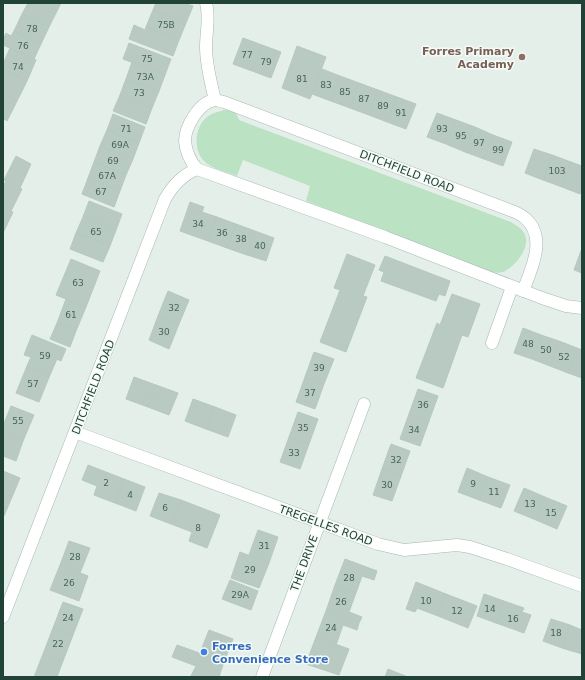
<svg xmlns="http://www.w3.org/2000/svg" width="585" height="680" font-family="'DejaVu Sans',sans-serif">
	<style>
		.green { fill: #bbe2c2 }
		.building { fill: #b9cac2; stroke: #b5c9bf }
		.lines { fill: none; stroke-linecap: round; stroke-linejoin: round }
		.lane-casing { stroke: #a6b8b0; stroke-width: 13 }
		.street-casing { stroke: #a6b8b0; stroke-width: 13 }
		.lane { stroke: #fff; stroke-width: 12 }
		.street { stroke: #fff; stroke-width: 12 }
		.education-dot { fill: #8d6e63; stroke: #f5fbf7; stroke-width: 1.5 }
		.shop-dot { fill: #3f7fe0; stroke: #f5fbf7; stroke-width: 1.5 }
		.labels { text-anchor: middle; stroke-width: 3; stroke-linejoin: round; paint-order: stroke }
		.number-label { font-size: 9px; fill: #47655a }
		.education-label { font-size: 11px; font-weight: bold; fill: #785e54; stroke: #f5fbf7; text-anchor: end }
		.street-label { font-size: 11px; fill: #214337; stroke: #f5fbf7 }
		.shop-label { font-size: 11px; font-weight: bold; fill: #366cbe; stroke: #f5fbf7; text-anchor: start }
	</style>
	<rect width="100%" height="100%" fill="#e4efe9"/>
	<path class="green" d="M224,110C232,110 237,112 239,120L511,222C517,226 523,229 525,235C531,247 514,268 503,272C495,274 488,271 481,269L306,201L310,186L243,160L237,176C227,172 213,169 205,162C193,151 194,127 207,117C212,113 218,112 224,110Z"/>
	<g class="building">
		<path d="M28,3H40L57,11L49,27L22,14Z"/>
		<path d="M40,3H61L57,11Z"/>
		<path d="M156,3H184L193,6L186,23L153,10Z"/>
		<path d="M153,10L186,23L179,40L146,27Z"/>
		<path d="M22,14L49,27L41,44L14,31Z"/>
		<path d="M134,25L145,30L146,27L179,40L173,56L129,39Z"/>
		<path d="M14,31L41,44L34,59L3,45V40L6,33L11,36Z"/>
		<path d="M243,38L262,45L252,71L233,64Z"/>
		<path d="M129,43L171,59L165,75L123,59Z"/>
		<path d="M262,45L281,52L271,78L252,71Z"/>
		<path d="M297,46L326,57L310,99L282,88Z"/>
		<path d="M10,48L36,60L27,81L3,69V64Z"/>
		<path d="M132,62L165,75L159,91L126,79Z"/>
		<path d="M3,69L27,81L17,101L3,94Z"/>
		<path d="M322,69L340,76L331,101L312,94Z"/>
		<path d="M340,76L359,83L350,108L331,101Z"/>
		<path d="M126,79L159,91L152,108L120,95Z"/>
		<path d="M359,83L378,90L369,115L350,108Z"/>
		<path d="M378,90L397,97L387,122L369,115Z"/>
		<path d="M3,94L17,101L7,121L3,118Z"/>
		<path d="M120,95L152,108L146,124L113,111Z"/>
		<path d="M397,97L416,104L406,129L387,122Z"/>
		<path d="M437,113L456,120L446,144L427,137Z"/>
		<path d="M113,114L145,127L139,143L107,130Z"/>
		<path d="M456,120L475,127L465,152L446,144Z"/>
		<path d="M475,127L493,135L484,159L465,152Z"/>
		<path d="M107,130L139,143L133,159L100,146Z"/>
		<path d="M493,135L512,142L503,166L484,159Z"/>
		<path d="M100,146L133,159L126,175L94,162Z"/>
		<path d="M534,149L552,155L543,180L525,173Z"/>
		<path d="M552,155L571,162L562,187L543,180Z"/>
		<path d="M16,156L31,164L20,188L22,189L11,211L13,212L3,233V187L6,181L4,180Z"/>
		<path d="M94,162L126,175L120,191L88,178Z"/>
		<path d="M571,162L582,166V190L580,194L562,187Z"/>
		<path d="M88,178L120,191L114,207L82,194Z"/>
		<path d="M89,201L122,214L116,230L83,217Z"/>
		<path d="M190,202L204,207L202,212L217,217L208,241L180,231Z"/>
		<path d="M83,217L116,230L110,246L76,233Z"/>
		<path d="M217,217L236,224L227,248L208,241Z"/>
		<path d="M236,224L255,231L247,255L227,248Z"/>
		<path d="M255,231L274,238L266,261L247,255Z"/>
		<path d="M76,233L110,246L103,262L70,249Z"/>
		<path d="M582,248V273L574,270Z"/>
		<path d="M347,254L375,265L363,296L367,297L346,352L320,342L340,290L334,288Z"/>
		<path d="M385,256L450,281L445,296L439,294L436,301L381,281L384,272L379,270Z"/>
		<path d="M71,259L100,271L86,307L56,295Z"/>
		<path d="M168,291L189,300L179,324L158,316Z"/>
		<path d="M452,294L480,304L468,337L462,335L443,388L416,378L437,323L440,325Z"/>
		<path d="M66,299L86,307L76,331L57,323Z"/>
		<path d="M158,316L179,324L169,349L149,340Z"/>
		<path d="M57,323L76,331L70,347L50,339Z"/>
		<path d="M523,328L541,335L532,359L514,353Z"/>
		<path d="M32,335L66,349L61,361L57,359L50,375L27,366L31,357L24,355Z"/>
		<path d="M541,335L559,341L550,366L532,359Z"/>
		<path d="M559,341L577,348L568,373L550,366Z"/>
		<path d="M577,348L582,350V378L568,373Z"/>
		<path d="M314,352L334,359L324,384L305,377Z"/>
		<path d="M27,366L50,375L39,402L16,393Z"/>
		<path d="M134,377L156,385L148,407L126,399Z"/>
		<path d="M305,377L324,384L315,409L296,402Z"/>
		<path d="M156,385L178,393L169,415L148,407Z"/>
		<path d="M418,389L438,396L429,421L409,414Z"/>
		<path d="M193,399L215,407L206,429L185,421Z"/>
		<path d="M11,406L34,415L23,441L3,433V426Z"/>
		<path d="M215,407L236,415L228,437L206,429Z"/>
		<path d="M298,412L318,419L309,444L289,437Z"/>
		<path d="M409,414L429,421L420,446L400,439Z"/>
		<path d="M3,433L23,441L16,461L3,456Z"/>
		<path d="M289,437L309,444L300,469L280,462Z"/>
		<path d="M391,444L410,451L401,476L382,469Z"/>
		<path d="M88,465L124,479L115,503L94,495L97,486L82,480Z"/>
		<path d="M467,468L488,477L479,500L458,492Z"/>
		<path d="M382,469L401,476L392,501L373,495Z"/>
		<path d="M3,471L20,478L12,497L3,493Z"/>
		<path d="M488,477L510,485L501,508L479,500Z"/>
		<path d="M124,479L145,487L136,511L115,503Z"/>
		<path d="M524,488L545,497L536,520L514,511Z"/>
		<path d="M3,493L12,497L4,516H3Z"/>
		<path d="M159,493L181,500L171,524L150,516Z"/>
		<path d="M545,497L567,506L557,529L536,520Z"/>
		<path d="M181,500L220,515L207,548L189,541L192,532L171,524Z"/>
		<path d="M258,530L278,537L269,563L249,555Z"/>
		<path d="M69,541L90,548L80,573L60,565Z"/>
		<path d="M240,552L269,563L259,588L231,578Z"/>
		<path d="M345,559L377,571L374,580L362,576L356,593L335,585Z"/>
		<path d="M60,565L88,576L79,601L50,590Z"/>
		<path d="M230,580L258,591L251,610L222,599Z"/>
		<path d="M416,582L446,594L438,616L417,608L415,612L406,609Z"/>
		<path d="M335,585L356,593L349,612L362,617L359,623L326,611Z"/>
		<path d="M446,594L477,606L468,628L438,616Z"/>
		<path d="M484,594L504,601L496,623L477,616Z"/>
		<path d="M504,601L524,608L522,612L531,615L524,633L496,623Z"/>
		<path d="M63,602L83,609L73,635L53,628Z"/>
		<path d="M326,611L359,623L357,630L343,625L336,645L316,637Z"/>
		<path d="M551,619L570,625L562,648L543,641Z"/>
		<path d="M570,625L582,630V654L562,648Z"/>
		<path d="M53,628L73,635L63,661L43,654Z"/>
		<path d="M209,630L233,639L224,662L200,653Z"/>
		<path d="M316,637L349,649L339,675L306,664Z"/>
		<path d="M177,645L224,662L219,677L191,676L196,666L172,657Z"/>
		<path d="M43,654L63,661L57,677H34Z"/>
		<path d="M388,669L408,677H385Z"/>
	</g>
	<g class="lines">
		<defs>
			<path id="lane" d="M492,343L512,287"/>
			<g id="street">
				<path d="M206,3C210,18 206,32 206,47C206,65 211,83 215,100"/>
				<path d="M197,169C190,161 186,152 185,141C185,127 199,102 215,100C218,100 222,102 224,102L515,212C519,214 523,216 526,219C547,238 531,270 523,291"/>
				<path d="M75,432L378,544L404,550L457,545L470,547L507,559L582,586"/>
				<path d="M3,617L165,199C173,185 182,175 197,169L385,237L542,298L566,306L582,308"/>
				<path d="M262,677L364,404"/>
			</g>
		</defs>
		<use href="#lane" class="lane-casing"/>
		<use href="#street" class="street-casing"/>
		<use href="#lane" class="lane"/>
		<use href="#street" class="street"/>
	</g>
	<circle class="education-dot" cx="522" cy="57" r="4"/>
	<circle class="shop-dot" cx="204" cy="652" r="4"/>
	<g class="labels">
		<g class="number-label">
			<text x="166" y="28">75B</text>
			<text x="32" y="32">78</text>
			<text x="23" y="49">76</text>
			<text x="247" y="58">77</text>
			<text x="147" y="62">75</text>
			<text x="266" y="65">79</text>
			<text x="18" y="70">74</text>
			<text x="145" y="80">73A</text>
			<text x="302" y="82">81</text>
			<text x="326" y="88">83</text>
			<text x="345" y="95">85</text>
			<text x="139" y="96">73</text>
			<text x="364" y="102">87</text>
			<text x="383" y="109">89</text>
			<text x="401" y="116">91</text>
			<text x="126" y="132">71</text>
			<text x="442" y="132">93</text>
			<text x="461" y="139">95</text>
			<text x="479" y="146">97</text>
			<text x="120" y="148">69A</text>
			<text x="498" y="153">99</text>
			<text x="113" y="164">69</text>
			<text x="557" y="174">103</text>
			<text x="107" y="179">67A</text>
			<text x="101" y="195">67</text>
			<text x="198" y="227">34</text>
			<text x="96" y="235">65</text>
			<text x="222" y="236">36</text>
			<text x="241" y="242">38</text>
			<text x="260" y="249">40</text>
			<text x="78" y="286">63</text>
			<text x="174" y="311">32</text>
			<text x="71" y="318">61</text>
			<text x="164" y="335">30</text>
			<text x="528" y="347">48</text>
			<text x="546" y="353">50</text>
			<text x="45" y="359">59</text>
			<text x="564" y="360">52</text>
			<text x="319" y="371">39</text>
			<text x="33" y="387">57</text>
			<text x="310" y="396">37</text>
			<text x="423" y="408">36</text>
			<text x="18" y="424">55</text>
			<text x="303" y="431">35</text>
			<text x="414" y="433">34</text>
			<text x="294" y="456">33</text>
			<text x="396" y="463">32</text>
			<text x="106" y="486">2</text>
			<text x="473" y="487">9</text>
			<text x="387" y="488">30</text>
			<text x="494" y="495">11</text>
			<text x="130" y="498">4</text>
			<text x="530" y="507">13</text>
			<text x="165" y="511">6</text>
			<text x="551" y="516">15</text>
			<text x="198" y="531">8</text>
			<text x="264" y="549">31</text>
			<text x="75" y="560">28</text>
			<text x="250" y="573">29</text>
			<text x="349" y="581">28</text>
			<text x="69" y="586">26</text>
			<text x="240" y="598">29A</text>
			<text x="426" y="604">10</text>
			<text x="341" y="605">26</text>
			<text x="490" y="612">14</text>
			<text x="457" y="614">12</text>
			<text x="68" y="621">24</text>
			<text x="513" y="622">16</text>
			<text x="331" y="631">24</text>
			<text x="556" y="636">18</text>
			<text x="58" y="647">22</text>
		</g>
		<g class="education-label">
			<text x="514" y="55">Forres Primary<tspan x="514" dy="13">Academy</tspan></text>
		</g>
		<g class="street-label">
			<text transform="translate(407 171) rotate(21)" y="4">DITCHFIELD ROAD</text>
			<text transform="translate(93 387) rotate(-69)" y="4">DITCHFIELD ROAD</text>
			<text transform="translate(326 525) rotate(20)" y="4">TREGELLES ROAD</text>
			<text transform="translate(304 563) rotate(-70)" y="4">THE DRIVE</text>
		</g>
		<g class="shop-label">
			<text x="212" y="650">Forres<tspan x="212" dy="13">Convenience Store</tspan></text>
		</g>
	</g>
	<rect width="585" height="680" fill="none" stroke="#214337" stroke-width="8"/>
</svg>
